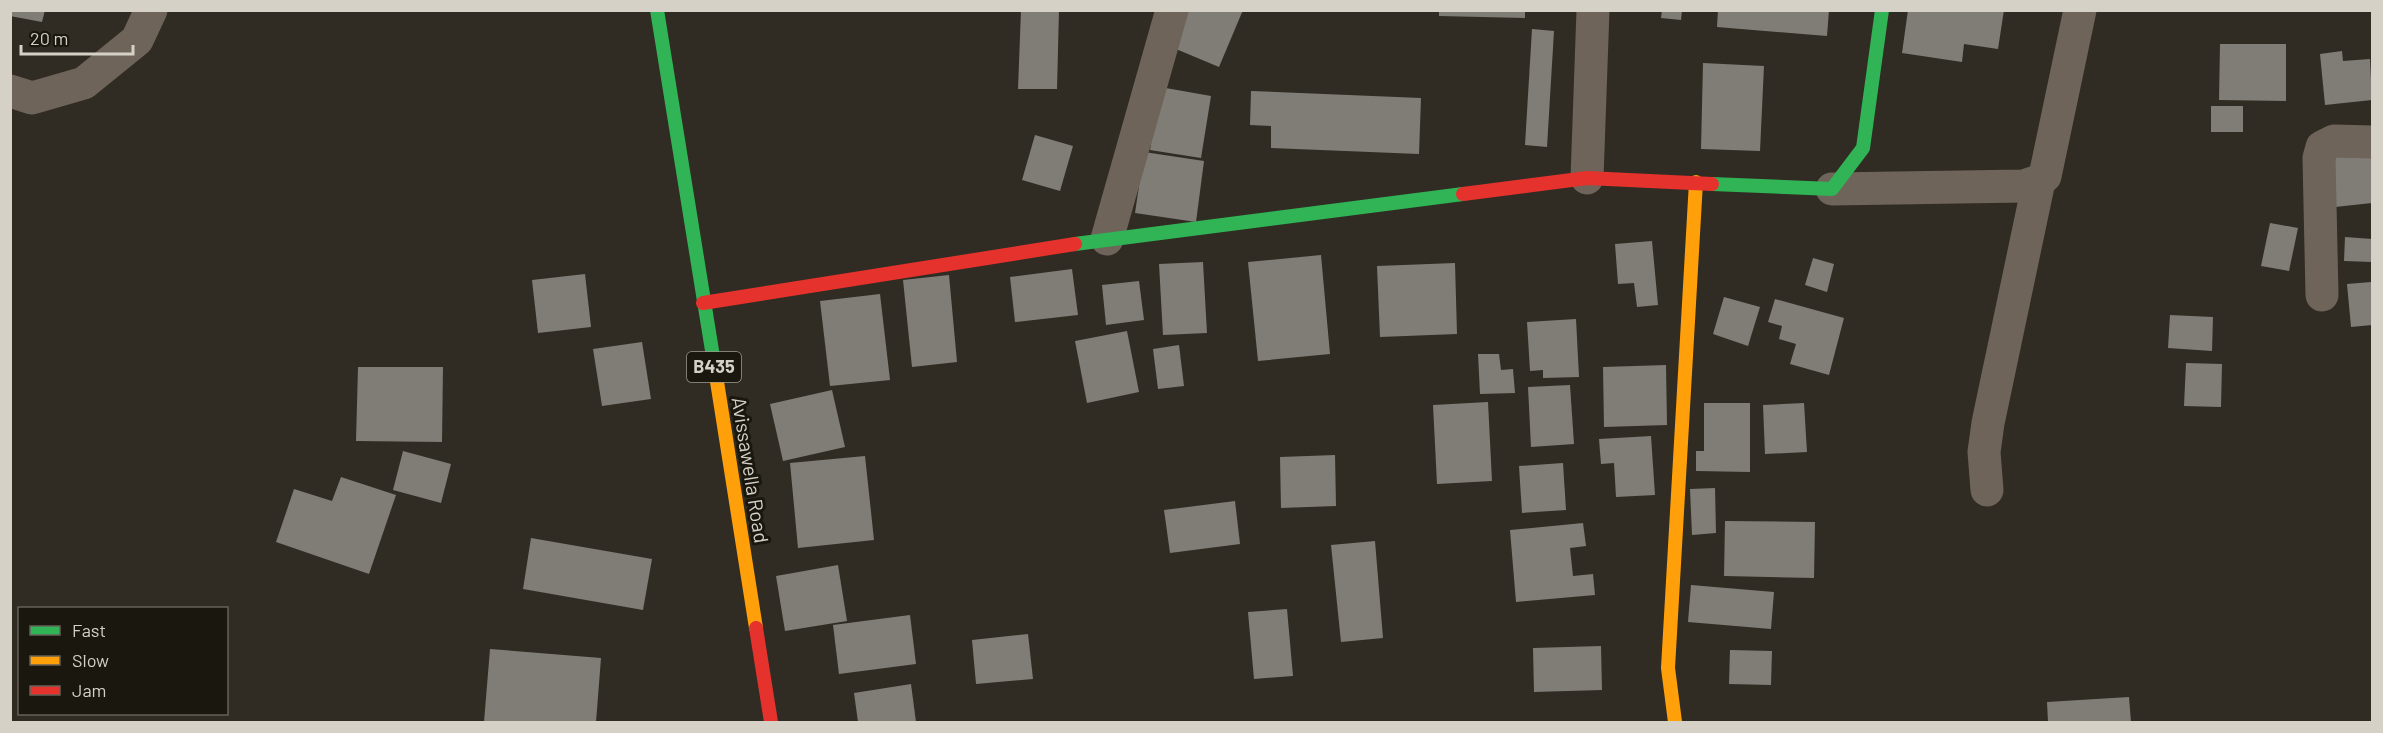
<svg xmlns="http://www.w3.org/2000/svg" width="2383" height="733" font-family="Barlow,sans-serif">
	<style>
		.building { fill: #7f7d76 }
		.lines { fill: none; stroke-linecap: round; stroke-linejoin: round }
		.street { stroke: #6e645a; stroke-width: 33 }
		.fast { stroke: #30b455; stroke-width: 14 }
		.slow { stroke: #ff9f0a; stroke-width: 14 }
		.jam { stroke: #e5322d; stroke-width: 14 }
		.labels { text-anchor: middle; stroke-width: 6; stroke-linejoin: round; paint-order: stroke }
		.shield { fill: #1a170f; stroke: #9d9990; stroke-width: 1.5 }
		.shield-label { font-size: 18px; font-weight: bold; fill: #d5d1c7 }
		.street-label { font-size: 20px; fill: #d5d1c7; stroke: #1a170f }
	</style>
	<rect width="100%" height="100%" fill="#302c23"/>
	<g class="building">
		<path d="M10,10H45L42,22L10,16Z"/>
		<path d="M1021,10H1059L1057,89H1018Z"/>
		<path d="M1178,10H1243L1219,67L1164,44Z"/>
		<path d="M1439,10H1525V18L1439,16Z"/>
		<path d="M1662,10H1682L1681,20L1661,18Z"/>
		<path d="M1718,10H1829L1827,36L1717,27Z"/>
		<path d="M1908,10H2004L1998,49L1964,44L1962,62L1902,53Z"/>
		<path d="M1532,29L1554,31L1547,147L1525,145Z"/>
		<path d="M2220,44H2286V101L2219,100Z"/>
		<path d="M2342,51L2343,61L2370,59L2372,100L2325,105L2320,54Z"/>
		<path d="M1703,63L1764,66L1760,151L1701,149Z"/>
		<path d="M1160,87L1211,96L1201,158L1150,150Z"/>
		<path d="M1251,91L1421,98L1419,154L1271,148V126L1250,125Z"/>
		<rect x="2211" y="106" width="32" height="26"/>
		<path d="M1035,135L1073,146L1060,191L1022,180Z"/>
		<path d="M2372,150V203L2335,207L2330,155Z"/>
		<path d="M1144,152L1204,161L1196,222L1135,213Z"/>
		<path d="M2270,223L2298,228L2289,271L2261,266Z"/>
		<path d="M2345,237L2372,239V262L2344,261Z"/>
		<path d="M1652,241L1658,305L1637,307L1634,283L1618,284L1615,244Z"/>
		<path d="M1321,255L1330,354L1258,361L1248,262Z"/>
		<path d="M1813,258L1834,264L1827,292L1805,285Z"/>
		<path d="M1203,262L1207,333L1163,335L1159,264Z"/>
		<path d="M1455,263L1457,334L1380,337L1377,266Z"/>
		<path d="M1072,269L1078,315L1015,322L1010,277Z"/>
		<path d="M585,274L591,327L538,333L532,280Z"/>
		<path d="M949,275L957,362L912,367L903,280Z"/>
		<path d="M1139,281L1144,320L1106,325L1102,285Z"/>
		<path d="M2371,282L2372,325L2351,327L2347,284Z"/>
		<path d="M880,294L890,380L830,386L820,301Z"/>
		<path d="M1724,297L1760,307L1748,346L1713,334Z"/>
		<path d="M1775,299L1844,318L1829,375L1790,364L1796,344L1779,339L1782,326L1768,322Z"/>
		<path d="M2170,315L2213,317L2212,351L2168,348Z"/>
		<path d="M1576,319L1579,377L1543,378V370L1530,371L1527,322Z"/>
		<path d="M1127,331L1139,392L1087,403L1075,341Z"/>
		<path d="M642,342L651,399L602,406L593,349Z"/>
		<path d="M1179,345L1184,386L1158,389L1153,349Z"/>
		<path d="M1478,354H1499L1501,370L1513,369L1515,393L1480,394Z"/>
		<path d="M2186,363L2222,364L2221,407L2184,406Z"/>
		<path d="M1666,365L1667,425L1604,427L1603,367Z"/>
		<path d="M358,367H443L442,442L356,441Z"/>
		<path d="M1570,385L1574,444L1531,447L1528,387Z"/>
		<path d="M832,390L845,447L783,461L770,404Z"/>
		<path d="M1488,402L1492,481L1437,484L1433,405Z"/>
		<path d="M1704,403H1750V472L1696,471V451H1704Z"/>
		<path d="M1804,403L1807,452L1765,454L1763,405Z"/>
		<path d="M1651,436L1655,495L1616,497L1614,463L1601,464L1599,439Z"/>
		<path d="M403,451L451,464L441,503L393,490Z"/>
		<path d="M1335,455L1336,506L1281,508L1280,457Z"/>
		<path d="M865,456L874,540L798,548L790,463Z"/>
		<path d="M1563,463L1566,510L1522,513L1519,466Z"/>
		<path d="M341,477L396,495L369,574L276,542L294,489L332,501Z"/>
		<path d="M1715,488L1716,533L1692,535L1690,489Z"/>
		<path d="M1235,501L1240,544L1170,553L1164,510Z"/>
		<path d="M1725,521L1815,522L1814,578L1724,576Z"/>
		<path d="M1583,523L1586,546L1570,548L1573,576L1593,574L1595,595L1516,602L1510,530Z"/>
		<path d="M531,538L652,559L643,610L523,589Z"/>
		<path d="M1375,541L1383,638L1341,642L1331,545Z"/>
		<path d="M838,565L847,621L785,631L776,576Z"/>
		<path d="M1691,585L1774,592L1771,629L1688,622Z"/>
		<path d="M1287,609L1293,676L1254,679L1248,612Z"/>
		<path d="M910,615L916,664L839,674L833,625Z"/>
		<path d="M1028,634L1033,679L976,684L972,640Z"/>
		<path d="M1601,646L1602,690L1534,692L1533,648Z"/>
		<path d="M490,649L601,658L596,722H484Z"/>
		<path d="M1730,650L1772,651L1771,685L1729,684Z"/>
		<path d="M911,684L916,722H858L854,693Z"/>
		<path d="M2129,697L2131,722H2048L2047,702Z"/>
	</g>
	<g class="lines">
		<g class="street">
			<path d="M10,91L32,98L84,83L137,40L151,10"/>
			<path d="M1587,178L1593,10"/>
			<path d="M1832,189L2024,186L2039,181L2045,176L2080,10"/>
			<path d="M1107,239L1172,10"/>
			<path d="M2322,295L2319,158L2322,147L2334,141L2372,142"/>
			<path d="M1987,490L1984,452L1988,423L2039,181"/>
		</g>
		<g class="fast">
			<path d="M657,10L715,369"/>
			<path d="M1712,184L1832,189L1863,148L1882,10"/>
			<path d="M1075,244L1463,194"/>
		</g>
		<g class="slow">
			<path d="M715,369L756,628"/>
			<path d="M1675,722L1668,668L1696,182"/>
		</g>
		<g class="jam">
			<path d="M1463,194L1587,178L1712,184"/>
			<path d="M703,303L1075,244"/>
			<path d="M756,628L771,722"/>
		</g>
	</g>
	<g class="labels">
		<rect class="shield" x="687" y="352" width="54" height="30" rx="4.5"/>
		<g class="shield-label">
			<text x="714" y="373">B435</text>
		</g>
		<g class="street-label">
			<text transform="translate(750 470) rotate(81)" y="7">Avissawella Road</text>
		</g>
	</g>
	<rect width="2383" height="733" fill="none" stroke="#d5d1c7" stroke-width="24"/>
	<rect x="18" y="607" width="210" height="108" fill="#1a170f" stroke="#656159" stroke-width="1.5"/>
	<rect x="30" y="626" width="30" height="9" fill="#30b455" stroke="#656159" stroke-width="1.5"/>
	<text x="72" y="637" font-size="18" fill="#d5d1c7">Fast</text>
	<rect x="30" y="656" width="30" height="9" fill="#ff9f0a" stroke="#656159" stroke-width="1.5"/>
	<text x="72" y="667" font-size="18" fill="#d5d1c7">Slow</text>
	<rect x="30" y="686" width="30" height="9" fill="#e5322d" stroke="#656159" stroke-width="1.5"/>
	<text x="72" y="697" font-size="18" fill="#d5d1c7">Jam</text>
	<path d="M21 45v9h112v-9" fill="none" stroke="#d5d1c7" stroke-width="3"/>
	<text x="30" y="45" font-size="18" fill="#d5d1c7" stroke="#1a170f" stroke-width="4.5" paint-order="stroke">20 m</text>
</svg>
